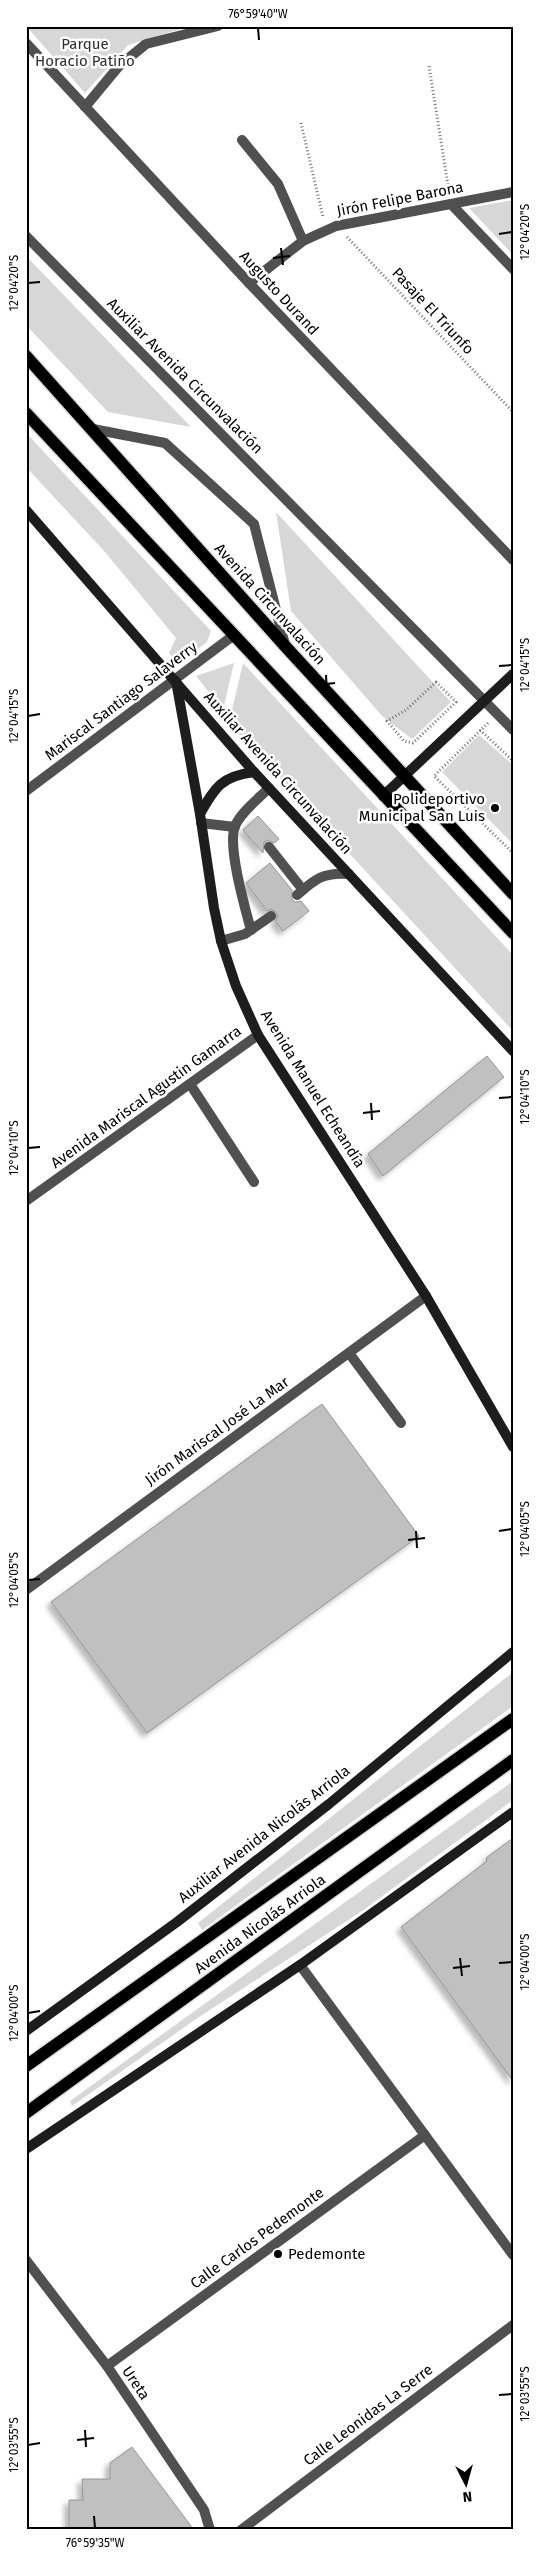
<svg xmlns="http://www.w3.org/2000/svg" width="539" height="2556" font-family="'Fira Sans',sans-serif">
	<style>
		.green { fill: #d7d7d7 }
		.building { fill: #c0c0c0; stroke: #949494; filter: url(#shadow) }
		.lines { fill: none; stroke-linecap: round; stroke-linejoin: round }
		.primary-casing { stroke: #dbdbdb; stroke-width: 15 }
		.path { stroke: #727272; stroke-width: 3; stroke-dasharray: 1 2.5; stroke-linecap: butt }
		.lane { stroke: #505050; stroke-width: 10 }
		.street { stroke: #505050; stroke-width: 10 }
		.secondary { stroke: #1d1d1d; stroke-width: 10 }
		.primary { stroke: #000; stroke-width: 12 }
		.ticks { fill: none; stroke: #000; stroke-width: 2 }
		.poi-dot { fill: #000; stroke: #fff; stroke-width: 2 }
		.labels { text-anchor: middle; stroke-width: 5; stroke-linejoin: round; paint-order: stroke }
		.park-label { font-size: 15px; fill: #2e2e2e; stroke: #fff }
		.street-label { font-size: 15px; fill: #000; stroke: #fff }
		.poi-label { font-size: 15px; fill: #000; stroke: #fff; text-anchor: end }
		.neatline { fill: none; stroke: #000; stroke-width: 2 }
		.ticks-label { font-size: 12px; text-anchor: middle; fill: #000 }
	</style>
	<defs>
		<filter id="shadow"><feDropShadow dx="-4.5" dy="4.5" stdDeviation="2.5" flood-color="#0004"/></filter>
	</defs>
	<rect width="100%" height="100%" fill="#fff"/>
	<g class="green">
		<path d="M26,26H191L128,45L85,93Z"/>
		<path d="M513,200V255L469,208Z"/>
		<path d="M26,256L191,427L108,412L26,325Z"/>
		<path d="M29,436L211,631L207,642L178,664L169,653L176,638L105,552L26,467V437Z"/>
		<path d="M276,512L451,702L412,739L383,717L291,611Z"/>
		<path d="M234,663L223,710L196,676Z"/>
		<path d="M243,663L513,955V1031L229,723Z"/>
		<path d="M479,735L513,765V844L442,772Z"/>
		<path d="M513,1672V1706L202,1930L198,1923Z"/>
		<path d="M513,1781V1800L362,1911L199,2017L72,2106L70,2101Z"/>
	</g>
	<g class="building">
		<path d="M258,816L279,839L274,843L268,840L264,842L263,853L243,830Z"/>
		<path d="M270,863L292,890V899L295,902L301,901L309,911L283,931L275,921L278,916L276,912L271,909L267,911L246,883Z"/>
		<path d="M487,1056L504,1077L383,1176L368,1154Z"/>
		<path d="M322,1404L419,1536L147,1733L51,1602Z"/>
		<path d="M513,1838V2081L401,1927L487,1861L486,1858Z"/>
		<path d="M132,2447L194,2530H69V2500H83L82,2479H110V2463Z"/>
	</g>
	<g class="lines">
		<defs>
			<g id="primary">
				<path d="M26,356L285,646L513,894"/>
				<path d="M26,413L513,933"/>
				<path d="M26,2066L513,1719"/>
				<path d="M26,2113L513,1760"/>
			</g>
		</defs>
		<use href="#primary" class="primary-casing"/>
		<g class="path">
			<path d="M429,66L449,192"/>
			<path d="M301,123L323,217"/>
			<path d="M347,237L513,412"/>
			<path d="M436,682L456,702L413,743L404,741L387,721L406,710Z"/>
			<path d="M488,723L434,776L513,853"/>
			<path d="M480,730L513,761"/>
		</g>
		<g class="lane">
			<path d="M242,140L278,184L303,241"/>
			<path d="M93,429L165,443L254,524L285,645"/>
			<path d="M201,823L235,827"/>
			<path d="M269,847L303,890"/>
			<path d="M297,895C315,879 323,872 349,874"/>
			<path d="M251,930C245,908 227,846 235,826C241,812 258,799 269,788"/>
			<path d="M221,941L245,934L271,916"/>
			<path d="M190,1084L254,1182"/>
			<path d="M349,1353L401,1423"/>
		</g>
		<g class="street">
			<path d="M26,43L249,283L513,560"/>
			<path d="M85,107L119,66L146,44L218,26"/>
			<path d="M451,204L513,269"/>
			<path d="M26,236L513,730"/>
			<path d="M249,283L303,241L336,226L513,192"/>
			<path d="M26,791L234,635"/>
			<path d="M26,1201L258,1035"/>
			<path d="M26,1590L426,1296"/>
			<path d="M300,1965L513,2255"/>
			<path d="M26,2260L107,2366L204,2510L210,2530"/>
			<path d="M107,2366L425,2135"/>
			<path d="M241,2530L513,2325"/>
		</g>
		<g class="secondary">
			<path d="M26,510L254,772L513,1051"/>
			<path d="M176,681L200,814L214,908L221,941L236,986L258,1035L426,1296L513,1447"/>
			<path d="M383,796L513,674"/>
			<path d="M200,814C215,787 222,776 254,772"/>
			<path d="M26,2031L177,1922L329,1804L513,1652"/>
			<path d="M26,2149L300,1965L513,1812"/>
		</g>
		<use href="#primary" class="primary"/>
	</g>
	<path class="ticks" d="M258,28L259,40M499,234L512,232M281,248L283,265M273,258L290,256M28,283L40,282M499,666L512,665M326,675L327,693M318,685L335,683M28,716L40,714M499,1098L512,1097M371,1103L372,1120M363,1113L380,1111M28,1148L40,1147M416,1531L417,1548M499,1531L512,1529M408,1540L425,1538M28,1580L40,1579M460,1958L462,1976M499,1963L512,1962M453,1968L470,1966M28,2013L40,2011M499,2395L512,2394M85,2430L86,2447M77,2440L94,2438M28,2445L40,2443M94,2516L95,2528"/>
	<g class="poi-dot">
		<circle cx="495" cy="808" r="5"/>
		<circle cx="278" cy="2254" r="5"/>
	</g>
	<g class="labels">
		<g class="park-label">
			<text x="85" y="49">Parque<tspan x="85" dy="17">Horacio Patiño</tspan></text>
		</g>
		<g class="street-label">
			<text transform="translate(400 199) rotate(-11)" y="5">Jirón Felipe Barona</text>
			<text transform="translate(279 293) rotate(47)" y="5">Augusto Durand</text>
			<text transform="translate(433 311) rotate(47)" y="5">Pasaje El Triunfo</text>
			<text transform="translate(185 376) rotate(45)" y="5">Auxiliar Avenida Circunvalación</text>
			<text transform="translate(270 604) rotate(48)" y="5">Avenida Circunvalación</text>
			<text transform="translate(121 701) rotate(-37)" y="5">Mariscal Santiago Salaverry</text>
			<text transform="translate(278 773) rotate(48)" y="5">Auxiliar Avenida Circunvalación</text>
			<text transform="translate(313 1089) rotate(58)" y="5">Avenida Manuel Echeandía</text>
			<text transform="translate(146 1097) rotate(-36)" y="5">Avenida Mariscal Agustin Gamarra</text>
			<text transform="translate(217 1431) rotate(-36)" y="5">Jirón Mariscal José La Mar</text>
			<text transform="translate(264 1834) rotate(-38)" y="5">Auxiliar Avenida Nicolás Arriola</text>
			<text transform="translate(260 1924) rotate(-36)" y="5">Avenida Nicolás Arriola</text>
			<text transform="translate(257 2238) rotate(-36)" y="5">Calle Carlos Pedemonte</text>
			<text transform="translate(136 2383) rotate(56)" y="5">Ureta</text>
			<text transform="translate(368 2415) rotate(-37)" y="5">Calle Leonidas La Serre</text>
		</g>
		<g class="poi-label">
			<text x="485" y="804">Polideportivo<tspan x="485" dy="17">Municipal San Luis</tspan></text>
			<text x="288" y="2259" text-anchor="start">Pedemonte</text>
		</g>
	</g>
	<rect width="539" height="2556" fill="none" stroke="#ffffff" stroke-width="55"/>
	<g transform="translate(466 2484) rotate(174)" stroke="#ffffff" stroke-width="4" paint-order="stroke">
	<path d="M0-4L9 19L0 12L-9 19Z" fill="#000000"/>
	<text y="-8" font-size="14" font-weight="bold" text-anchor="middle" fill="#000000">N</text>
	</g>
	<rect x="28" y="28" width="484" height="2500" class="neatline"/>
	<g class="ticks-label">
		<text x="258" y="18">76°59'40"W</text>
		<text transform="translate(525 232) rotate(-90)" y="4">12°04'20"S</text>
		<text transform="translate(14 283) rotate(-90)" y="4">12°04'20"S</text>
		<text transform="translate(525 665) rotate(-90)" y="4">12°04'15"S</text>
		<text transform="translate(14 716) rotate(-90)" y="4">12°04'15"S</text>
		<text transform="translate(525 1097) rotate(-90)" y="4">12°04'10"S</text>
		<text transform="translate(14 1148) rotate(-90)" y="4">12°04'10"S</text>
		<text transform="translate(525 1529) rotate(-90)" y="4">12°04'05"S</text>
		<text transform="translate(14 1580) rotate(-90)" y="4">12°04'05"S</text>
		<text transform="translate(525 1962) rotate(-90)" y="4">12°04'00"S</text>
		<text transform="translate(14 2013) rotate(-90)" y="4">12°04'00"S</text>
		<text transform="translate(525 2394) rotate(-90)" y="4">12°03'55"S</text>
		<text transform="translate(14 2445) rotate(-90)" y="4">12°03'55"S</text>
		<text x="95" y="2547">76°59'35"W</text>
	</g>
</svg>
